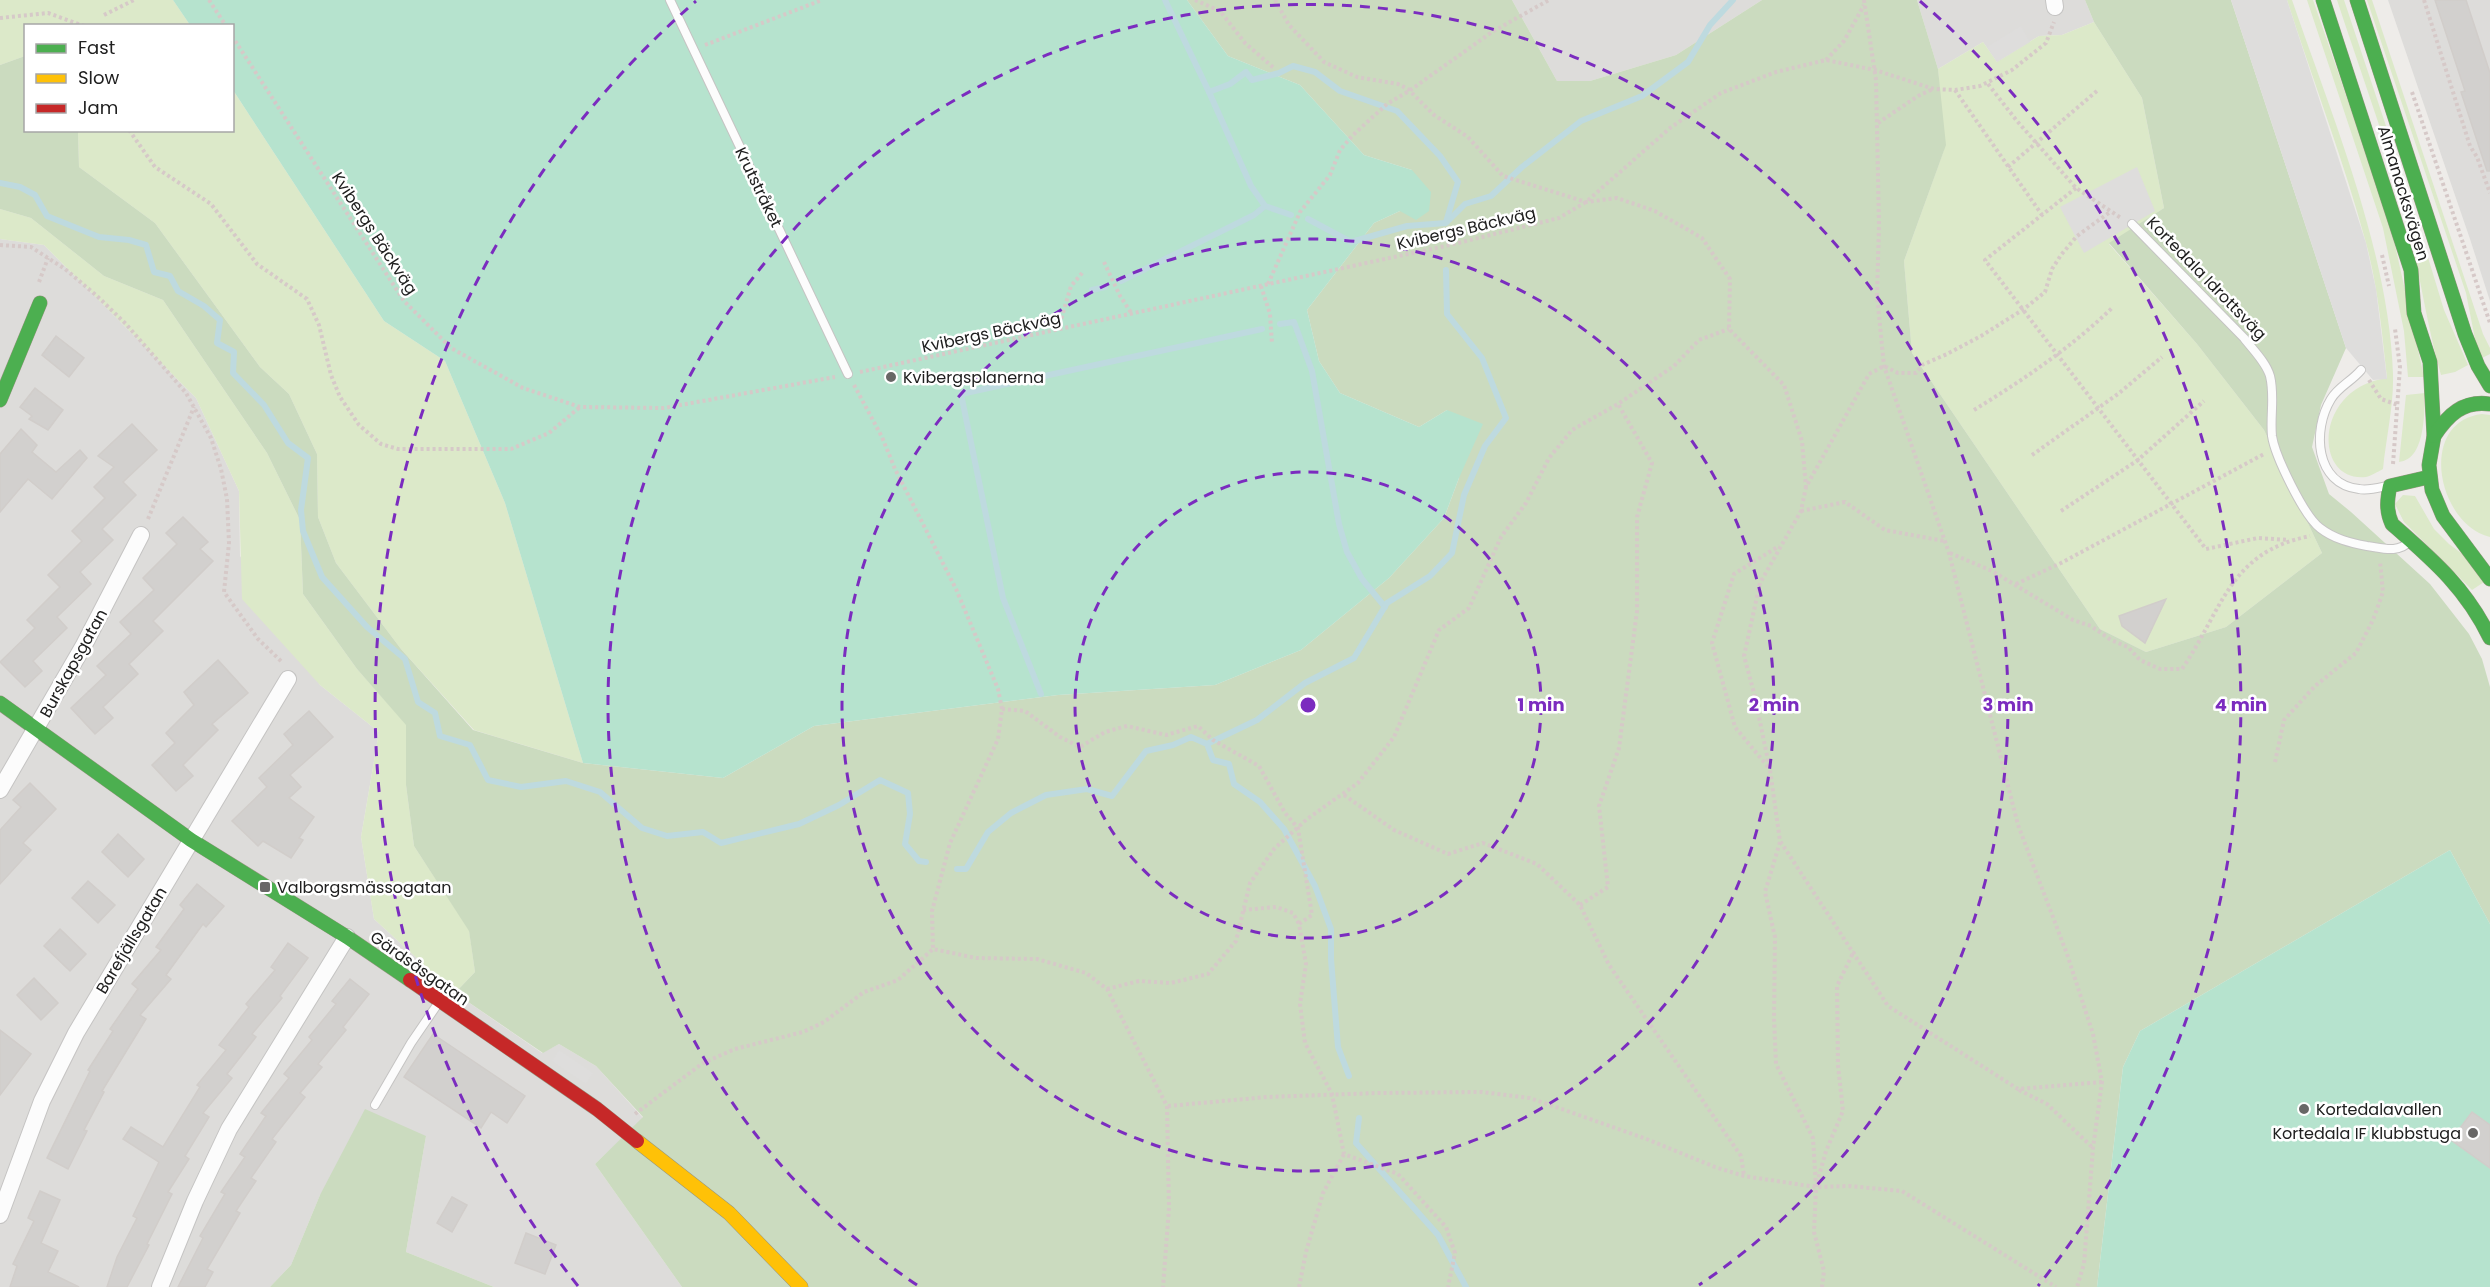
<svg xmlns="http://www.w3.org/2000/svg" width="2490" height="1287" font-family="Poppins,sans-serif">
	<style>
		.residential { fill: #dddcda }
		.grass { fill: #dce9c9 }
		.forest { fill: #cbdbbf }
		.pitch { fill: #b6e3ce }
		.parking { fill: #dedddc }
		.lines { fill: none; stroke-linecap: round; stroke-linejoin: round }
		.stream { stroke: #bedadf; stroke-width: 6 }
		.building { fill: #d2d0ce; stroke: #d1cdca; stroke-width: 1.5 }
		.lane-casing { stroke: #c5c4c3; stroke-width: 10 }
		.street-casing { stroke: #c5c4c3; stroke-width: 18 }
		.fast-casing { stroke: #979781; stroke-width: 15 }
		.slow-casing { stroke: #979781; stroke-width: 15 }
		.jam-casing { stroke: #979781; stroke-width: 15 }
		.path { stroke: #d6c9c8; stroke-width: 4; stroke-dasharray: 3 3; stroke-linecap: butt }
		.lane { stroke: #fcfcfc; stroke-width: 8 }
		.street { stroke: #fcfcfc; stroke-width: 16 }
		.fast { stroke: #4caf50; stroke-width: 14 }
		.slow { stroke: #ffc107; stroke-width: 14 }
		.jam { stroke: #c62828; stroke-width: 14 }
		.ring { fill: none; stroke: #7b2cbf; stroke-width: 3; stroke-dasharray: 10 8 }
		.poi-dot { fill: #686766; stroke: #fff; stroke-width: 2 }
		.labels { text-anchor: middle; stroke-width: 5; stroke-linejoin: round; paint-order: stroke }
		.street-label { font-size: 16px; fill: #202020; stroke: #fff }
		.poi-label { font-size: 16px; fill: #202020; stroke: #fff; text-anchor: start }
		.centre { fill: #7b2cbf; stroke: #fff; stroke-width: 3 }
		.ring-label { font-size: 18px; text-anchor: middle; font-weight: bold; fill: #7b2cbf; stroke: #fff; stroke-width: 5; stroke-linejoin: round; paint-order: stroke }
	</style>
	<rect width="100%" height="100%" fill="#eeece9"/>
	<g class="residential">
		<path d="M1512,0H1762L1676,55L1590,81H1557Z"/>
		<path d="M1917,0H2085L2094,22L2062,35L2039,36L1997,62L1983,42L1938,69Z"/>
		<path d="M2388,0H2490V301L2470,239Z"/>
		<path d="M0,239L44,245L196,398L239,491L240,556L320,685L379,732L361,837L374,919L455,993L542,1053L559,1044L596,1066L643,1118L595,1164L682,1287H494L406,1252L426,1136L320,1195L291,1265L270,1287H0Z"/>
	</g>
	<g class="grass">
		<path d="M0,0H173L190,25L26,26L25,56L0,65Z"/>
		<path d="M2287,0H2292C2332,116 2389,252 2393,374C2394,405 2386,438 2383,469C2377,472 2371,476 2366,477C2313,483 2313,388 2387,378C2382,333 2378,287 2366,243C2344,161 2313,81 2287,0Z"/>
		<path d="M2307,0H2313L2390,222L2424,377H2408L2404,331L2383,228Z"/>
		<path d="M2337,0H2344L2409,195L2444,310L2468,365L2455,372L2441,375C2424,315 2417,252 2400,192C2381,127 2358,64 2337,0Z"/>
		<path d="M2367,0H2372L2483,334L2490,348V354L2482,358L2477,349L2466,293Z"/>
		<path d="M2094,22L2142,98L2164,208L2109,244L2197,344L2264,430L2322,553L2226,627L2146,652L2100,629L1912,353L1904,261L1944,150L1938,69L1983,42L1997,62L2039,36L2062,35Z"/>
		<path d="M233,90L384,321L445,361L505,503L583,763L474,730L401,649L336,563L318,517L317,454L289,394L260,367L155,223L79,167L78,131L232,130Z"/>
		<path d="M0,209L31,218L104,276L163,300L267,453L300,520L303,594L357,669L406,724V785L414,846L469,930L475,972L455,993L374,919L361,837L379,732L320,685L242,599L239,491L196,398L44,245L0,239Z"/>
		<path d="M2425,393C2424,412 2426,459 2399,462L2406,395Z"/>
		<path d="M2482,414L2490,415V537C2437,524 2417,422 2482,414Z"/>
		<path d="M2403,495L2415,496L2434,529L2449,544L2465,556L2484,582L2472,590L2404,522L2395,504Z"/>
	</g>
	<g class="forest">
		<path d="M1187,0H1512L1557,81H1590L1676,55L1762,0H1917L1938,69L1946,145L1904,261L1912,353L2100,629L2146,652L2226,627L2322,553L2264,430L2197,344L2109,243L2164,208L2142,98L2094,22L2085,0H2231L2346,348L2321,405L2312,447L2329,494L2351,512L2430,584L2469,634L2482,659L2490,687V924L2450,850L2140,1031L2123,1067L2097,1287H682L595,1164L643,1117L596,1066L559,1044L543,1053L455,993L475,972L469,931L414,846L406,785V725L357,669L303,594L300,520L267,453L163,300L104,276L31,218L0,209V65L25,56L26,130L78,131L79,167L155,223L260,367L289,394L317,454L318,517L336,563L401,649L473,730L583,763L723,778L814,726L1058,695L1215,685L1301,650L1389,578L1444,518L1459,478L1447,410L1419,427L1340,393L1319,361L1307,310L1374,223L1400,211L1412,170L1364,155L1300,85L1228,56Z"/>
		<path d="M365,1109L426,1136L406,1252L494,1287H270L291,1265L320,1195Z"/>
	</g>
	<g class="pitch">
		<path d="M173,0H1187L1228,56L1300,85L1364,155L1412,170L1431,192L1429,211L1416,220L1400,211L1374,223L1307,310L1319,361L1340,393L1419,427L1447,410L1483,424L1459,478L1444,518L1389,578L1301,650L1215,685L1058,695L814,726L723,778L583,763L505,503L445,361L384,321L233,90L232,26L190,25Z"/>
		<path d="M2450,850L2490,924V1287H2097L2123,1067L2140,1031Z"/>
	</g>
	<g class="parking">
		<path d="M2231,0H2287L2366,243L2376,289L2387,379L2373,380L2346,348Z"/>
		<path d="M2021,26L2030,42L1997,62L1987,47Z"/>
		<path d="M2137,167L2155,211L2084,253L2060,207Z"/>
		<path d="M559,1050L593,1073L586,1084L552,1061Z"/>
	</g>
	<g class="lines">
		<g class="stream">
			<path d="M1165,0L1209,92L1230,84L1246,72L1252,80L1279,73L1293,66L1315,72L1340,91L1397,111L1440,156L1458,182L1446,222"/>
			<path d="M1209,92L1251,186L1265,206L1291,215"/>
			<path d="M0,183L20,187L35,195L47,216L99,237L129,240L146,245L154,272L170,276L178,291L204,306L220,320L217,343L234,352L233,373L264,405L288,443L308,458L301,510L303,531L322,577L367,627L405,659L418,702L435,713L440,736L470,745L488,780L521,787L566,781L600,792L642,828L667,836L703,832L721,843L799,824L839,805L880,780L908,793L910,814L905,844L919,861L926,862"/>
			<path d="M1308,219L1351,242L1407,226L1446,223L1465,204L1491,196L1522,167L1581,121L1642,96L1688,62L1710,25L1733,0"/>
			<path d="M1121,281L1254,215L1265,206"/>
			<path d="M1092,290L1105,287"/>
			<path d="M1280,324L1294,322L1312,371L1339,524L1347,552L1362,579L1385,607"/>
			<path d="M1041,694L1003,598L961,394L1262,329"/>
			<path d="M1207,744L1257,720L1305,683L1354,658L1387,603L1430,576L1452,553L1464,495L1485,446L1506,418L1482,358L1447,314L1446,270"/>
			<path d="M957,869H966L988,832L1011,813L1046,795L1087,789L1112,796L1146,751L1173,745L1191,737L1207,744L1213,760L1229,764L1234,784L1260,802L1284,829L1315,886L1331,929V959L1338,1047L1349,1076"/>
			<path d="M1359,1118L1356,1143L1438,1235L1466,1287"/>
		</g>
	</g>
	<g class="building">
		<path d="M2435,0H2466L2490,73V171H2487L2461,92L2465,91Z"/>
		<path d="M56,336L84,358L69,377L42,355Z"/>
		<path d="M35,388L63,410L48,430L29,419L32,416L20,407Z"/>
		<path d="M132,424L157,450L123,482L136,495L102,529L113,540L80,572L91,584L57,617L67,628L33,661L42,671L25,687L0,662L35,628L27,620L60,587L48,575L82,541L72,531L105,498L94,487L114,467L98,456Z"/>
		<path d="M21,429L37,445L32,452L56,472L80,450L87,458L52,499L28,479L0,512V454Z"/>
		<path d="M183,517L208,542L200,549L213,561L153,621L163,631L129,664L138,674L103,707L113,718L95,734L71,708L106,675L97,666L131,634L120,622L154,590L143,578L177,544L166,533Z"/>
		<path d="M2166,599L2145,643L2122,626L2119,616Z"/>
		<path d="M218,660L248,693L212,724L218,730L183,765L193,776L176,791L152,765L175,743L166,733L194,705L184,692Z"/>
		<path d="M309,711L333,737L290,775L301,787L289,798L314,817L299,838L303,840L291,858L263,841L258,846L232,821L267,787L259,778L293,745L284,734Z"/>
		<path d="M30,783L56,809L23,843L31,850L0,884V830L21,807L13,800Z"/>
		<path d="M118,834L144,859L128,877L102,852Z"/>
		<path d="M88,881L115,905L98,923L72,898Z"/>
		<path d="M197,884L224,906L206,927L203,924L166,975L171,979L140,1015L146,1019L102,1091L104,1092L84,1130L87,1131L68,1169L47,1158L90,1071L88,1070L113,1031L110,1029L138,989L132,984L161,950L156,947L184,909L180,905Z"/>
		<path d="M60,929L86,954L70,971L44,946Z"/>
		<path d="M288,943L308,958L280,996L282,998L252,1034L256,1037L227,1074L232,1078L203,1113L209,1117L185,1156L189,1159L168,1192L172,1194L147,1244L149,1245L127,1287H107L117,1257L137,1218L133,1216L159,1162L123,1139L131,1127L163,1147L200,1087L197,1085L226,1050L219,1045L249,1007L246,1004L275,970L271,967Z"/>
		<path d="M34,978L58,1003L41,1020L17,995Z"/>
		<path d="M350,979L369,994L343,1027L346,1030L318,1064L322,1067L300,1093L305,1097L272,1139L276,1142L251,1178L256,1181L236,1211L240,1213L207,1269L213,1272L205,1287H178L203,1238L200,1236L225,1194L221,1192L245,1157L240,1154L266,1116L261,1113L289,1078L284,1074L312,1040L309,1037L336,1004L332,1001Z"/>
		<path d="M0,1030L31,1054L0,1095Z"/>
		<path d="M433,1034L525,1096L507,1123L491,1112L481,1128L404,1077Z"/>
		<path d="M2472,1112L2490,1125V1168L2451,1140Z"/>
		<path d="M40,1191L60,1200L41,1243L58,1251L48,1272L79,1287H10L17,1266L13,1264L34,1221L28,1218Z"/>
		<path d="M452,1197L467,1205L452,1232L437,1223Z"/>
		<path d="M526,1233L556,1245L545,1274L515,1263Z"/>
	</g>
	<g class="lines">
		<defs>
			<g id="lane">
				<path d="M670,0L848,374"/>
				<path d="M2132,224L2244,338C2253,350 2266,362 2270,376C2275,396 2270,416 2272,436C2275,456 2304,516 2320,528C2334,539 2351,543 2367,546C2382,548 2398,554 2410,541"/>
				<path d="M2361,370C2352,381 2338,387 2331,399C2312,430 2315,484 2359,489C2367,491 2378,488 2387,486"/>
				<path d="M375,1105L411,1043L439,1002"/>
			</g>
			<g id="street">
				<path d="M2054,0L2055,7"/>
				<path d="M0,790L84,645L141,535"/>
				<path d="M0,1215L42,1101L76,1033L288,679"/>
				<path d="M160,1287L195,1201L229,1129L347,937"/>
			</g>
			<g id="fast">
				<path d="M2323,0L2411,270L2414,313L2430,362L2434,436L2429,465L2432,490L2443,516L2490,579"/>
				<path d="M2357,0L2465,334L2478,366L2490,386"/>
				<path d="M0,400L40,303"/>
				<path d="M2434,436C2448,415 2463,400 2490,404"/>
				<path d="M2429,477L2390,486C2387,500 2386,511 2392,524C2433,560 2466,588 2490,638"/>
				<path d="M0,703L191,840L347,937L410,980"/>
			</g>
			<path id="slow" d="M637,1141L729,1213L801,1287"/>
			<path id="jam" d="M410,980L597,1109L637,1141"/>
		</defs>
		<use href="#lane" class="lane-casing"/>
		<use href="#street" class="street-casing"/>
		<use href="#fast" class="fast-casing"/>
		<use href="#slow" class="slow-casing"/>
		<use href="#jam" class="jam-casing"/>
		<g class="path">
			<path d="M209,0L226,26"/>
			<path d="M1195,0L1220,11L1245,43L1275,69"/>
			<path d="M1275,0L1289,25L1324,62L1357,77L1398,84L1408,89L1434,115L1468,137L1503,176L1586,202L1617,198L1655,211L1702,238L1730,279L1729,329L1784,385L1802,441L1806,487"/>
			<path d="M1864,0L1876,80L1879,226L1877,295L1884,366L1949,553L2018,825L2067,954L2093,1034L2102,1082L2093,1148L2084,1264L2077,1287"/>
			<path d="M2424,0L2470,146L2477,157L2490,193"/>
			<path d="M104,15L134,0"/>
			<path d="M0,18L48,13L84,26"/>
			<path d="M232,36L404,301L451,348L523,388L580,407L664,408L835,377"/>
			<path d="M705,45L822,0"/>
			<path d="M1826,60L1844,41L1864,5"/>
			<path d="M1988,84L2017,121L2076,188L2121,218"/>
			<path d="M1955,90L2042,215"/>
			<path d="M2412,92L2490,323"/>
			<path d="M1878,123L1918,96L1933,89"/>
			<path d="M129,130L155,167L211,204L257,264L307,299L319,325L331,375L340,397L359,425L381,444L398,449H511L549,433L580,407"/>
			<path d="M2008,167L2098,90"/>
			<path d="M2076,188L1985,260L2206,549L2258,538L2289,540"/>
			<path d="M0,245L31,247L65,269L97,296L126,324L186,393L211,438L221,469L227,499L229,543L224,592L258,639L283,663"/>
			<path d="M2382,255L2389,286"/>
			<path d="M1104,262L1120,296L1132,314"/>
			<path d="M39,282L48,258"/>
			<path d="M1268,284L1300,212L1330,175L1340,150L1353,135L1387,104L1409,91L1492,32L1549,0"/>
			<path d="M1261,286L1270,314L1272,344"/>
			<path d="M1058,330L1071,286L1083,272"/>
			<path d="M860,372L1450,245L1559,218L1586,202L1670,128L1721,93L1776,72L1826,60L1875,70L1934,89L1955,90L1980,86L2012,70L2046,43L2054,22"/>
			<path d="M2369,380L2381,399L2398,405"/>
			<path d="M854,385L882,437L895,469L956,589L998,689L1002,709L998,739L950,843L932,911L933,949L976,958L1037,959L1086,973L1107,989L1167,1106L1169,1208L1163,1287"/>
			<path d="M1974,410C2023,380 2072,347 2113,307"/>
			<path d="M2032,455L2118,394L2162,357"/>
			<path d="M2393,464L2400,367L2395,329"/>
			<path d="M1801,511L1845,502L1885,530L1944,541"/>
			<path d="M2061,511L2138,460L2204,401"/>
			<path d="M148,519L194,407"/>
			<path d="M1950,553L1992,571L2073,620L2091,626L2111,640L2128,647L2140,660L2160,669H2182C2223,609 2229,552 2310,536"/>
			<path d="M2016,584L2061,563L2264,454"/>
			<path d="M1002,709L1025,711L1060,737L1080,747L1105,732L1127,726L1166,735L1198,726L1213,740L1259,766L1285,813L1298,828L1312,915L1299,924L1306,964L1300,1004L1305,1043L1332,1094L1344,1154L1398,1174L1446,1227L1455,1253L1448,1287"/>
			<path d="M2275,762L2284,720L2315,686L2356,653L2373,620L2383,592L2380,561"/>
			<path d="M1768,767L1735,727L1712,643L1734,574L1779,546"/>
			<path d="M1344,795L1394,830L1448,854L1483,843L1537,864L1580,905L1609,965L1741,1156L1744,1176"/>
			<path d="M1780,842L1765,892L1775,937L1774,1019L1776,1064L1813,1138L1816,1187L1814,1232L1824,1271L1822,1287"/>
			<path d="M1580,905L1608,887L1599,806L1619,748L1637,611V517L1652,463L1618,404"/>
			<path d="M1243,910L1276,907L1293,913L1299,924"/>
			<path d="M1107,989L1139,981L1171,983L1208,974L1236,941L1250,883L1274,849L1307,819L1358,783L1394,737L1439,630L1469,608L1501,537L1526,503L1549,458L1572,430L1618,404L1674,366L1699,340L1729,329"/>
			<path d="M2102,1082L2018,1089L1888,1006L1780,841L1770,770L1754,693L1744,656L1760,583L1801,511L1806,487L1869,374L1884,366L1898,373H1916L1922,365L1947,354L1981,336L2024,309L2045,292L2052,269L2061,255L2077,236L2110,212"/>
			<path d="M2019,1090L2047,1104L2093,1148"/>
			<path d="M1168,1106L1267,1097L1378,1093L1482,1092L1530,1098L1644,1138L1715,1167L1744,1176L1816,1187L1849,1186L1902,1191L2056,1287"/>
			<path d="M635,1114L703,1063L735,1049L803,1032L824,1022L864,992L898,980L933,949"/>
			<path d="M1817,1183L1826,1151L1843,1111L1838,1065L1837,986L1854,951"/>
			<path d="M1299,1287L1306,1252L1323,1193L1344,1154"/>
		</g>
		<use href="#lane" class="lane"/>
		<use href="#street" class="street"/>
		<use href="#fast" class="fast"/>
		<use href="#slow" class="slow"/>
		<use href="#jam" class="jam"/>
	</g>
	<g class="ring">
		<circle cx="1308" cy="705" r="233"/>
		<circle cx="1308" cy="705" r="466"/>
		<path d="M917 1285A700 700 0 1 1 1699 1285"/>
		<path d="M578 1286A933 933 0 0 1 696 1M1920 1A933 933 0 0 1 2038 1286"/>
	</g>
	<g class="poi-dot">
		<circle cx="891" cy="377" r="6"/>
		<rect x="259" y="881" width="12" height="12" rx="3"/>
		<circle cx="2304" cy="1109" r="6"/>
		<circle cx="2473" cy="1133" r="6"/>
	</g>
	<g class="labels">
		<g class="street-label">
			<text transform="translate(759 187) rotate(64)" y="6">Krutstråket</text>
			<text transform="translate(2404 193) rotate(73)" y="6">Almanacksvägen</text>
			<text transform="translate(1466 228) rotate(-13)" y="6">Kvibergs Bäckväg</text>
			<text transform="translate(375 233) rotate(57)" y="6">Kvibergs Bäckväg</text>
			<text transform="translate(2207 278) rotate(46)" y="6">Kortedala Idrottsväg</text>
			<text transform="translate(991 332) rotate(-12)" y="6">Kvibergs Bäckväg</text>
			<text transform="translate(73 663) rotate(-61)" y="6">Burskapsgatan</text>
			<text transform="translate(131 940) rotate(-59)" y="6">Barefjällsgatan</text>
			<text transform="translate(420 968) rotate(35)" y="6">Gärdsåsgatan</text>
		</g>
		<g class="poi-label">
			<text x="903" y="383">Kvibergsplanerna</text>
			<text x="277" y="893">Valborgsmässogatan</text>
			<text x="2316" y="1115">Kortedalavallen</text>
			<text x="2461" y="1139" text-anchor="end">Kortedala IF klubbstuga</text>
		</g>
	</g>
	<circle cx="1308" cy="705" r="9" class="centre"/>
	<g class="ring-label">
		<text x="1541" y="711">1 min</text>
		<text x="1774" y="711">2 min</text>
		<text x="2008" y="711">3 min</text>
		<text x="2241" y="711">4 min</text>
	</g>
	<rect x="24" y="24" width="210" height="108" fill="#ffffff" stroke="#a6a6a6" stroke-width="1.5"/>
	<rect x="36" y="44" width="30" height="9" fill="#4caf50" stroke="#a6a6a6" stroke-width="1.5"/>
	<text x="78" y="54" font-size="18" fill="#202020">Fast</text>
	<rect x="36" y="74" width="30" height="9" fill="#ffc107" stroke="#a6a6a6" stroke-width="1.5"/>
	<text x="78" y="84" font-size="18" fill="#202020">Slow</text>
	<rect x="36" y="104" width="30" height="9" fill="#c62828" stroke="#a6a6a6" stroke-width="1.5"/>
	<text x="78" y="114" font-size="18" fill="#202020">Jam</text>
</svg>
